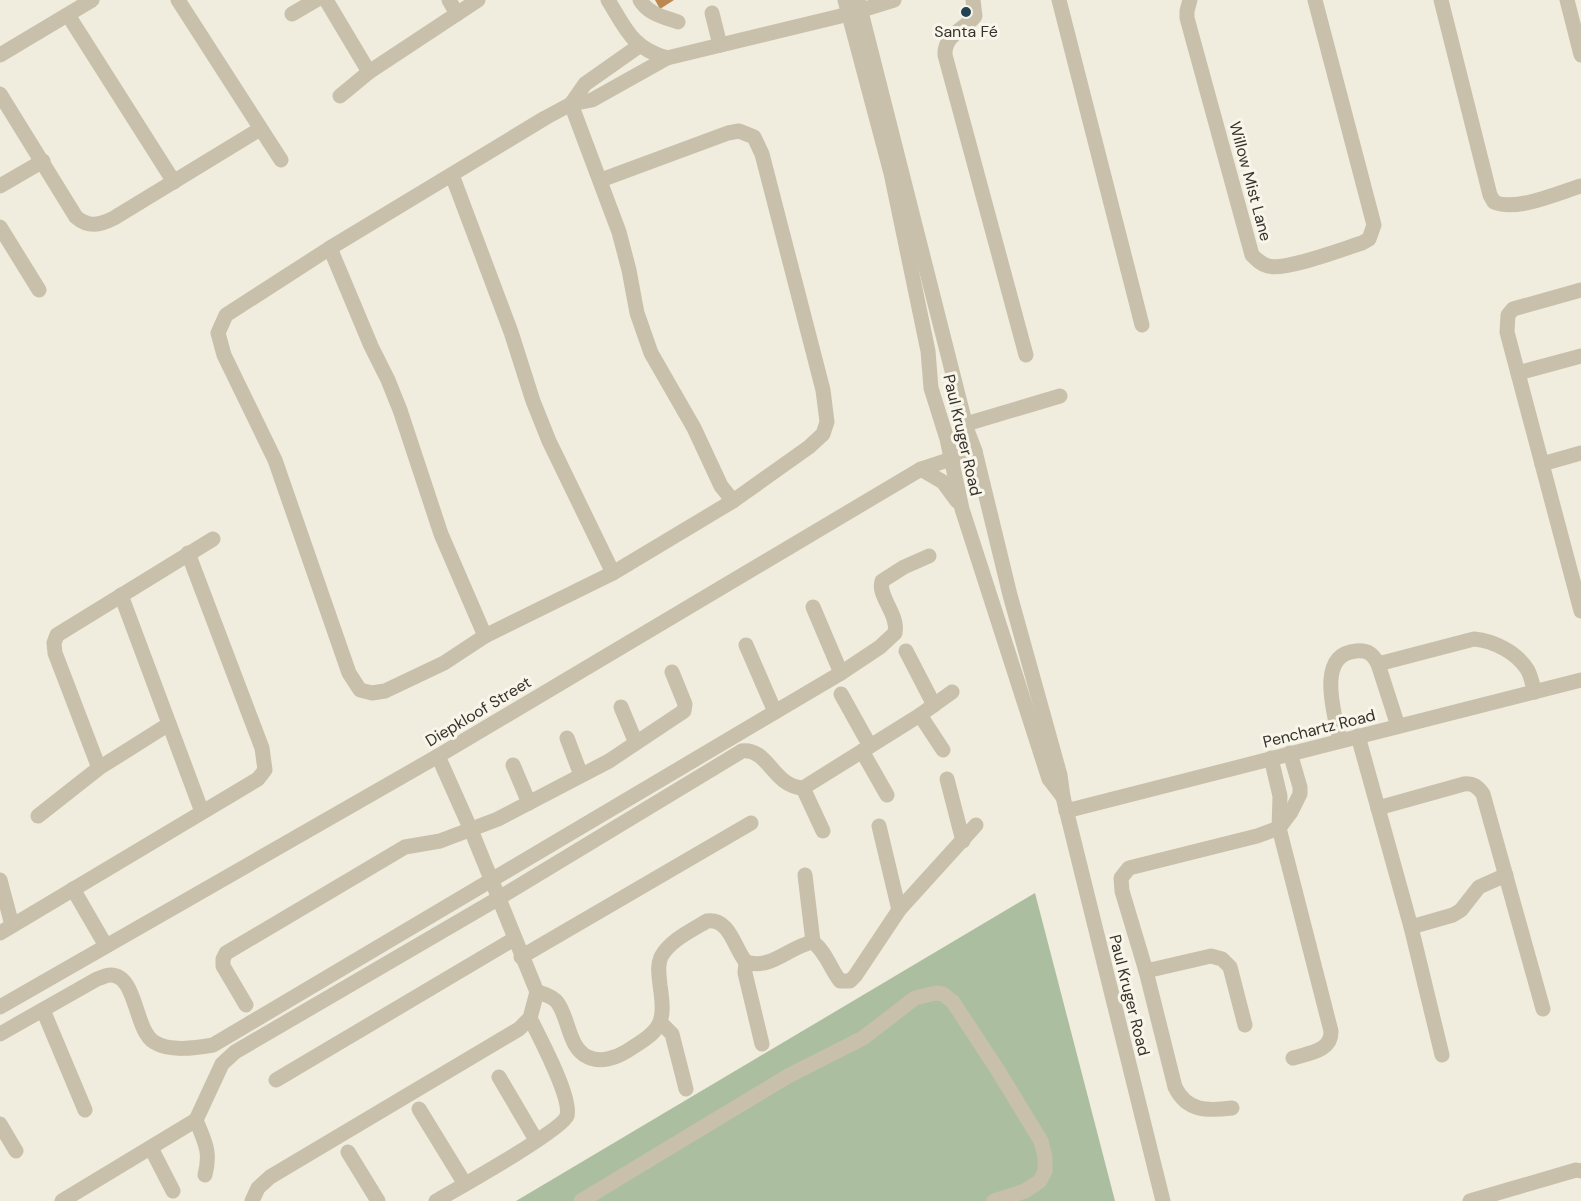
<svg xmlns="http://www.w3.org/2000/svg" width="1581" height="1201" font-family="'DM Sans',sans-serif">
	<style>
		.green { fill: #abbea0 }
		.building { fill: #bb8852 }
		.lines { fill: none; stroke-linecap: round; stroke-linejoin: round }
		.minor { stroke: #c8c0ab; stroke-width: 15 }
		.poi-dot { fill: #234354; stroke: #f8f6ea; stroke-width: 2 }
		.labels { text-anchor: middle; stroke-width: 6; stroke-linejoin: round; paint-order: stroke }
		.poi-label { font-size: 16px; fill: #36312a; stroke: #f8f6ea }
		.street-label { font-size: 16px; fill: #36312a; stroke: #f8f6ea }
	</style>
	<rect width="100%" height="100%" fill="#f0edde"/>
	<path class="green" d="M1035,893L1115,1201H516Z"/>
	<path class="building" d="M655,0H674L660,9Z"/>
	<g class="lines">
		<g class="minor">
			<path d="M178,0L281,160"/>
			<path d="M326,0L369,72"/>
			<path d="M449,0L457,14"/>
			<path d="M608,0C626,29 632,48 667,58L849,14L894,0"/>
			<path d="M640,0C648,14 664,17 678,22"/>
			<path d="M845,0L891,173L928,351L931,388L947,439L962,509L1049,779L1063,797"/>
			<path d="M858,0L967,430L975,451L1010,595L1060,775L1063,797L1163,1201"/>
			<path d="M973,0L975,16C964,30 944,35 945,55L1026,355"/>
			<path d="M1059,0L1142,325"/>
			<path d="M1190,0L1187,11V18L1252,255C1257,260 1261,264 1268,266C1286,271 1342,249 1362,243L1369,239L1374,225L1315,0"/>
			<path d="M1441,0L1490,195L1494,202C1516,212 1558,193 1581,186"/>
			<path d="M1567,0L1581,55"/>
			<path d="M712,13L720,45"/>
			<path d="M292,14L316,0"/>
			<path d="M68,15L174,182"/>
			<path d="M639,46L585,84L571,104L619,232L629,270L637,313L651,353L694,428L721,486L733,501"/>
			<path d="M0,55L92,0"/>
			<path d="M0,94L76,217C89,228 100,225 114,218L260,129"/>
			<path d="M340,96L369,72L478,0"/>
			<path d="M452,175L511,332L533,401L549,441L613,573"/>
			<path d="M601,180L728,133L739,131L754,137L762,154L823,390L827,422L823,434L809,447L733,501L613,573L485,636L444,663L385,691L372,693L360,690L349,673L275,460L224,355L218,333L226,315L330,248L545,118L571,104L592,100L667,58"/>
			<path d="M0,186L43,161"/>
			<path d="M0,227L39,290"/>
			<path d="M330,248L371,346L388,380L400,410L441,534L485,636"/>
			<path d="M1581,290L1513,309L1508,315L1507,332L1581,611"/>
			<path d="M1518,373L1581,356"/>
			<path d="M966,424L1060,396"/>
			<path d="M1542,464L1581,453"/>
			<path d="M921,469L943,482L957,501"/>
			<path d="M121,595L202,812"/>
			<path d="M906,651L934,705"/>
			<path d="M1378,664L1474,639C1494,641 1516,652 1527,669C1531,675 1532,684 1535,692"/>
			<path d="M841,673L880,647L895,633C899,614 877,596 882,581L904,567L929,556"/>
			<path d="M841,694L870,746"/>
			<path d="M621,707L636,743"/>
			<path d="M775,712L841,673L813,607"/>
			<path d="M920,715L943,750"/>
			<path d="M1358,736L1411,927L1442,1055"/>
			<path d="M567,738L581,775"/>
			<path d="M1340,741C1335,715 1315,655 1356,651C1368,650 1373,654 1378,664L1398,726"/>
			<path d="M862,751L887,795"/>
			<path d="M1271,758L1280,796L1279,828L1331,1031C1332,1051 1309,1053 1293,1058"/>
			<path d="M513,765L529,803"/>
			<path d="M99,768L55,653L54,643L57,635L213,539"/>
			<path d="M947,779L963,841"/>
			<path d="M803,788L823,831"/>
			<path d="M1378,808L1464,784C1473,783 1477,786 1483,794L1543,1009"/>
			<path d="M1066,811L1581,680"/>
			<path d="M38,816L99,768L169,724"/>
			<path d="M879,826L899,910"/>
			<path d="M805,875L813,942"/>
			<path d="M0,880L12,925"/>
			<path d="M73,889L106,946"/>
			<path d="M1411,927L1453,915L1461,910L1479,887L1506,875"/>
			<path d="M0,933L258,779L265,770L262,748L188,553"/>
			<path d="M521,957L751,823"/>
			<path d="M746,962L745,973L762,1044"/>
			<path d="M1146,971L1211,956L1222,959L1230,967L1245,1025"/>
			<path d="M537,992C544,994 552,996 557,1002C569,1017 568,1048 588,1057C600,1063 616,1058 627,1051C661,1030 666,1025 660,985C659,975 657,966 661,957C669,941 692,930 707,921C730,918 734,948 746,962C772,970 788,947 813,942C826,952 830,968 840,981H850L855,976L899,910L976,825"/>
			<path d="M246,1005L223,966V959L226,953L405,847L440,841L498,819L609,761L684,711L685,704L672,672"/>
			<path d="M0,1007L438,756L921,469L975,451"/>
			<path d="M43,1010L85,1110"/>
			<path d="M661,1023L672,1034L686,1089"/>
			<path d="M0,1034L97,979C101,978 106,975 110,975C137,974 134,1029 154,1042C170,1052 195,1048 213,1045L775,712L746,645"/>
			<path d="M499,1077L536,1140"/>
			<path d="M276,1080L514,939"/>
			<path d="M1232,1108C1208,1111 1187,1112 1175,1087L1146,971L1122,891L1121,878L1129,868L1257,836L1279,828L1291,812L1300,794V787L1290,753"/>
			<path d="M419,1109L465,1184"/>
			<path d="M0,1124L16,1151"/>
			<path d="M151,1148L173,1191"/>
			<path d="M348,1152L378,1201"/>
			<path d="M205,1175C211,1151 205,1143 196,1120L222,1064L235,1052L499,898L742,751C769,748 772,786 803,788L920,715L952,692"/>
			<path d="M62,1201L196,1120"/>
			<path d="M252,1201L258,1188L270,1177L519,1029L530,1018L537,992L471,830L438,756"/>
			<path d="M436,1201C455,1190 562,1130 567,1116C572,1097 539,1037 530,1018"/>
			<path d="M581,1201L788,1076L863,1038L915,998L936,993L943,994L953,1002L997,1069L1041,1141L1045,1157V1171L1040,1181L1025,1191L994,1201"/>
			<path d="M1470,1201L1576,1170L1581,1171"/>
		</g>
	</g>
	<circle class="poi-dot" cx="966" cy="12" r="6"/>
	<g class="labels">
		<g class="poi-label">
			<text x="966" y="37">Santa Fé</text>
		</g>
		<g class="street-label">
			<text transform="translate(1251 181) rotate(75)" y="6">Willow Mist Lane</text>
			<text transform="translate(963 435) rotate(77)" y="6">Paul Kruger Road</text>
			<text transform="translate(478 711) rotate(-31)" y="6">Diepkloof Street</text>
			<text transform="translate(1319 728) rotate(-14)" y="6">Penchartz Road</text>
			<text transform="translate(1130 995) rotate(76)" y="6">Paul Kruger Road</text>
		</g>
	</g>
</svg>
